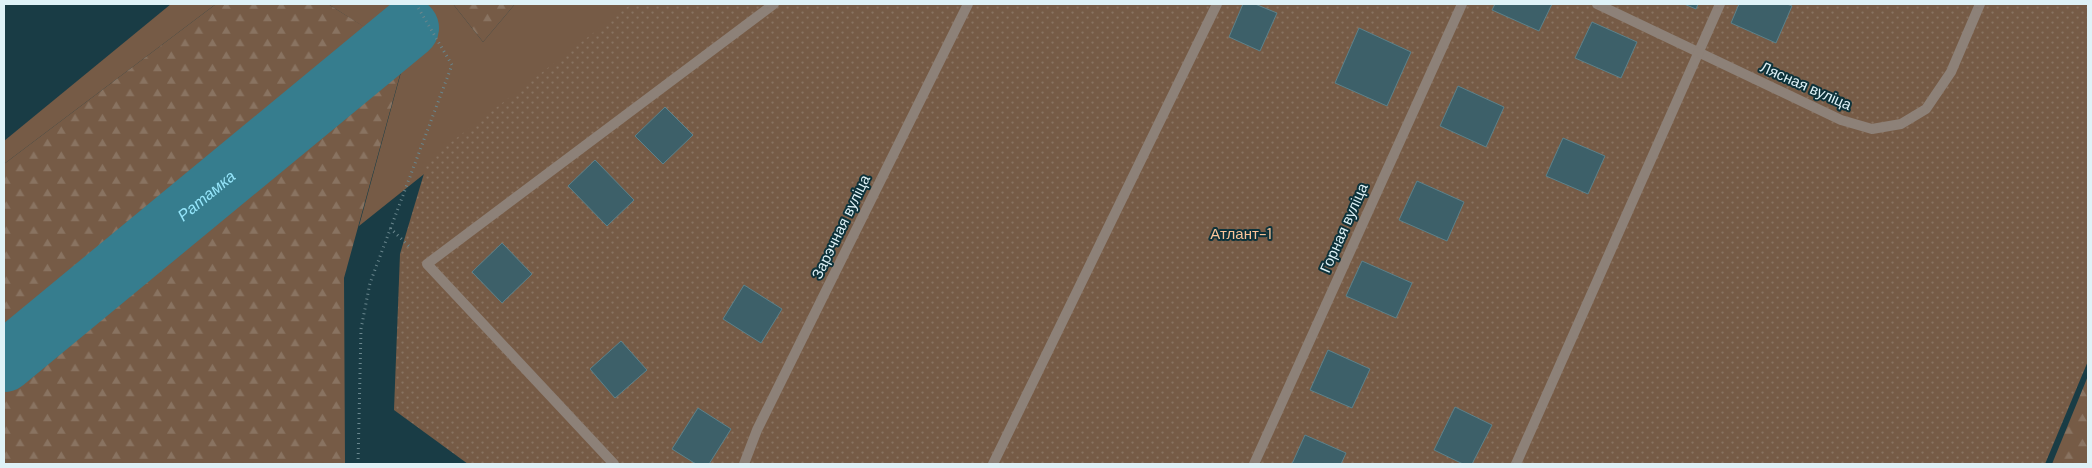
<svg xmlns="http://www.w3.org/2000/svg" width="2092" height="468" font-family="'DM Sans',sans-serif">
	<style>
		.grass { fill: #765b46 }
		.forest { fill: url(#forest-firs) }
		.garden { fill: url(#garden-dots) }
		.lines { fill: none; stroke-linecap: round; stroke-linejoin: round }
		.river { stroke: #367d8e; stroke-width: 60 }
		.building { fill: #3d6069; stroke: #5c818a }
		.path { stroke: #69868d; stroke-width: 3; stroke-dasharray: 1 4; stroke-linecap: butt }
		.service { stroke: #8d8178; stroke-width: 10 }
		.labels { text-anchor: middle; stroke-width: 4; stroke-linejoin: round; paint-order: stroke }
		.street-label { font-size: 15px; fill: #dff2f7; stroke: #0d323a }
		.park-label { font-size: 15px; fill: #fac499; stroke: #0d323a }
		.water-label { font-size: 16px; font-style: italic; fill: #95e6fb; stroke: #0d323a }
	</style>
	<defs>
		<pattern id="forest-firs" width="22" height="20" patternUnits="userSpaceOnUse" patternTransform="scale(1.25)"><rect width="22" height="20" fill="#765b46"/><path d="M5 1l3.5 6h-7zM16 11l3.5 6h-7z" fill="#897361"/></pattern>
		<pattern id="garden-dots" width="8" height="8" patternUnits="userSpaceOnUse" patternTransform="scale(1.25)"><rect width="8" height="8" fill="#765b46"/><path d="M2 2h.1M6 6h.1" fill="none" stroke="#897361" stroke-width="1.8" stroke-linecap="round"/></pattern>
	</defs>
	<rect width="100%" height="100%" fill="#193c45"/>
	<g class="grass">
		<path d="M171,4H216L4,164V141Z"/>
		<path d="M328,4H453L483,42L515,4H637L359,226L406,54Z"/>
	</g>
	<g class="forest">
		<path d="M216,4H328L406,53L344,278L345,464H4V164Z"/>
		<path d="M453,4H515L483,42Z"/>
		<path d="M2088,376V464H2052Z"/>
	</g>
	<path class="garden" d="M631,4H2088V361L2045,464H468L394,410L400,254L428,160Z"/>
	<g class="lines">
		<path class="river" id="s1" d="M4,362L409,28"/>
	</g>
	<g class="building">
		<path d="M1243,4H1255L1277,13L1260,51L1229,37Z"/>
		<path d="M1495,4H1552L1539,31L1492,10Z"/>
		<path d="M1684,4H1698L1696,9Z"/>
		<path d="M1739,4H1787L1792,6L1776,43L1731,23Z"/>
		<path d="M1592,22L1637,42L1621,78L1575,58Z"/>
		<path d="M1359,28L1411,52L1387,106L1335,83Z"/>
		<path d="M1458,86L1504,107L1486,147L1440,126Z"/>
		<path d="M665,107L693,135L663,164L635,136Z"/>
		<path d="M1563,138L1605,156L1588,194L1546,176Z"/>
		<path d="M595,160L634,200L607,226L568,186Z"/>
		<path d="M1417,181L1464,202L1447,241L1399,220Z"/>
		<path d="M502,243L532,274L502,303L472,272Z"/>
		<path d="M1362,261L1412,283L1396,318L1346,296Z"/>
		<path d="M744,285L782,309L761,343L723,319Z"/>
		<path d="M621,341L647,370L615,398L590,369Z"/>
		<path d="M1328,350L1370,369L1352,408L1310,390Z"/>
		<path d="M1455,407L1492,425L1472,464H1463L1434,450Z"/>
		<path d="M698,408L731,429L709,464H696L672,449Z"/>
		<path d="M1305,435L1346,453L1341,464H1292Z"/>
	</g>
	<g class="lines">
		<g class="path">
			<path d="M390,228L411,248"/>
			<path d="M358,464L361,329L370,283L452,65L416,4"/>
		</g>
		<g class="service">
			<path d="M1597,4L1841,120L1872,129L1901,124L1926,109L1951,72L1980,4"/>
			<path d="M614,464L427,264L774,4"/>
			<path d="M744,464L757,430L968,4"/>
			<path d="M993,464L1217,4"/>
			<path d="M1254,464L1462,4"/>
			<path d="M1516,464L1720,4"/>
		</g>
	</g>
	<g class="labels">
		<g class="street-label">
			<text transform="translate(1806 86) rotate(24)" y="5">Лясная вуліца</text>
			<text transform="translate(841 227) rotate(-64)" y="5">Зарэчная вуліца</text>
			<text transform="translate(1344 228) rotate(-66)" y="5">Горная вуліца</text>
		</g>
		<g class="park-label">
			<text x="1241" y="239">Атлант-1</text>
		</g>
		<g class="water-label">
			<text dy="6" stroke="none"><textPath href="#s1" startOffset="262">Ратамка</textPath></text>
		</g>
	</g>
	<rect width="2092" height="468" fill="none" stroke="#dff2f7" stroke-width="10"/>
</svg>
